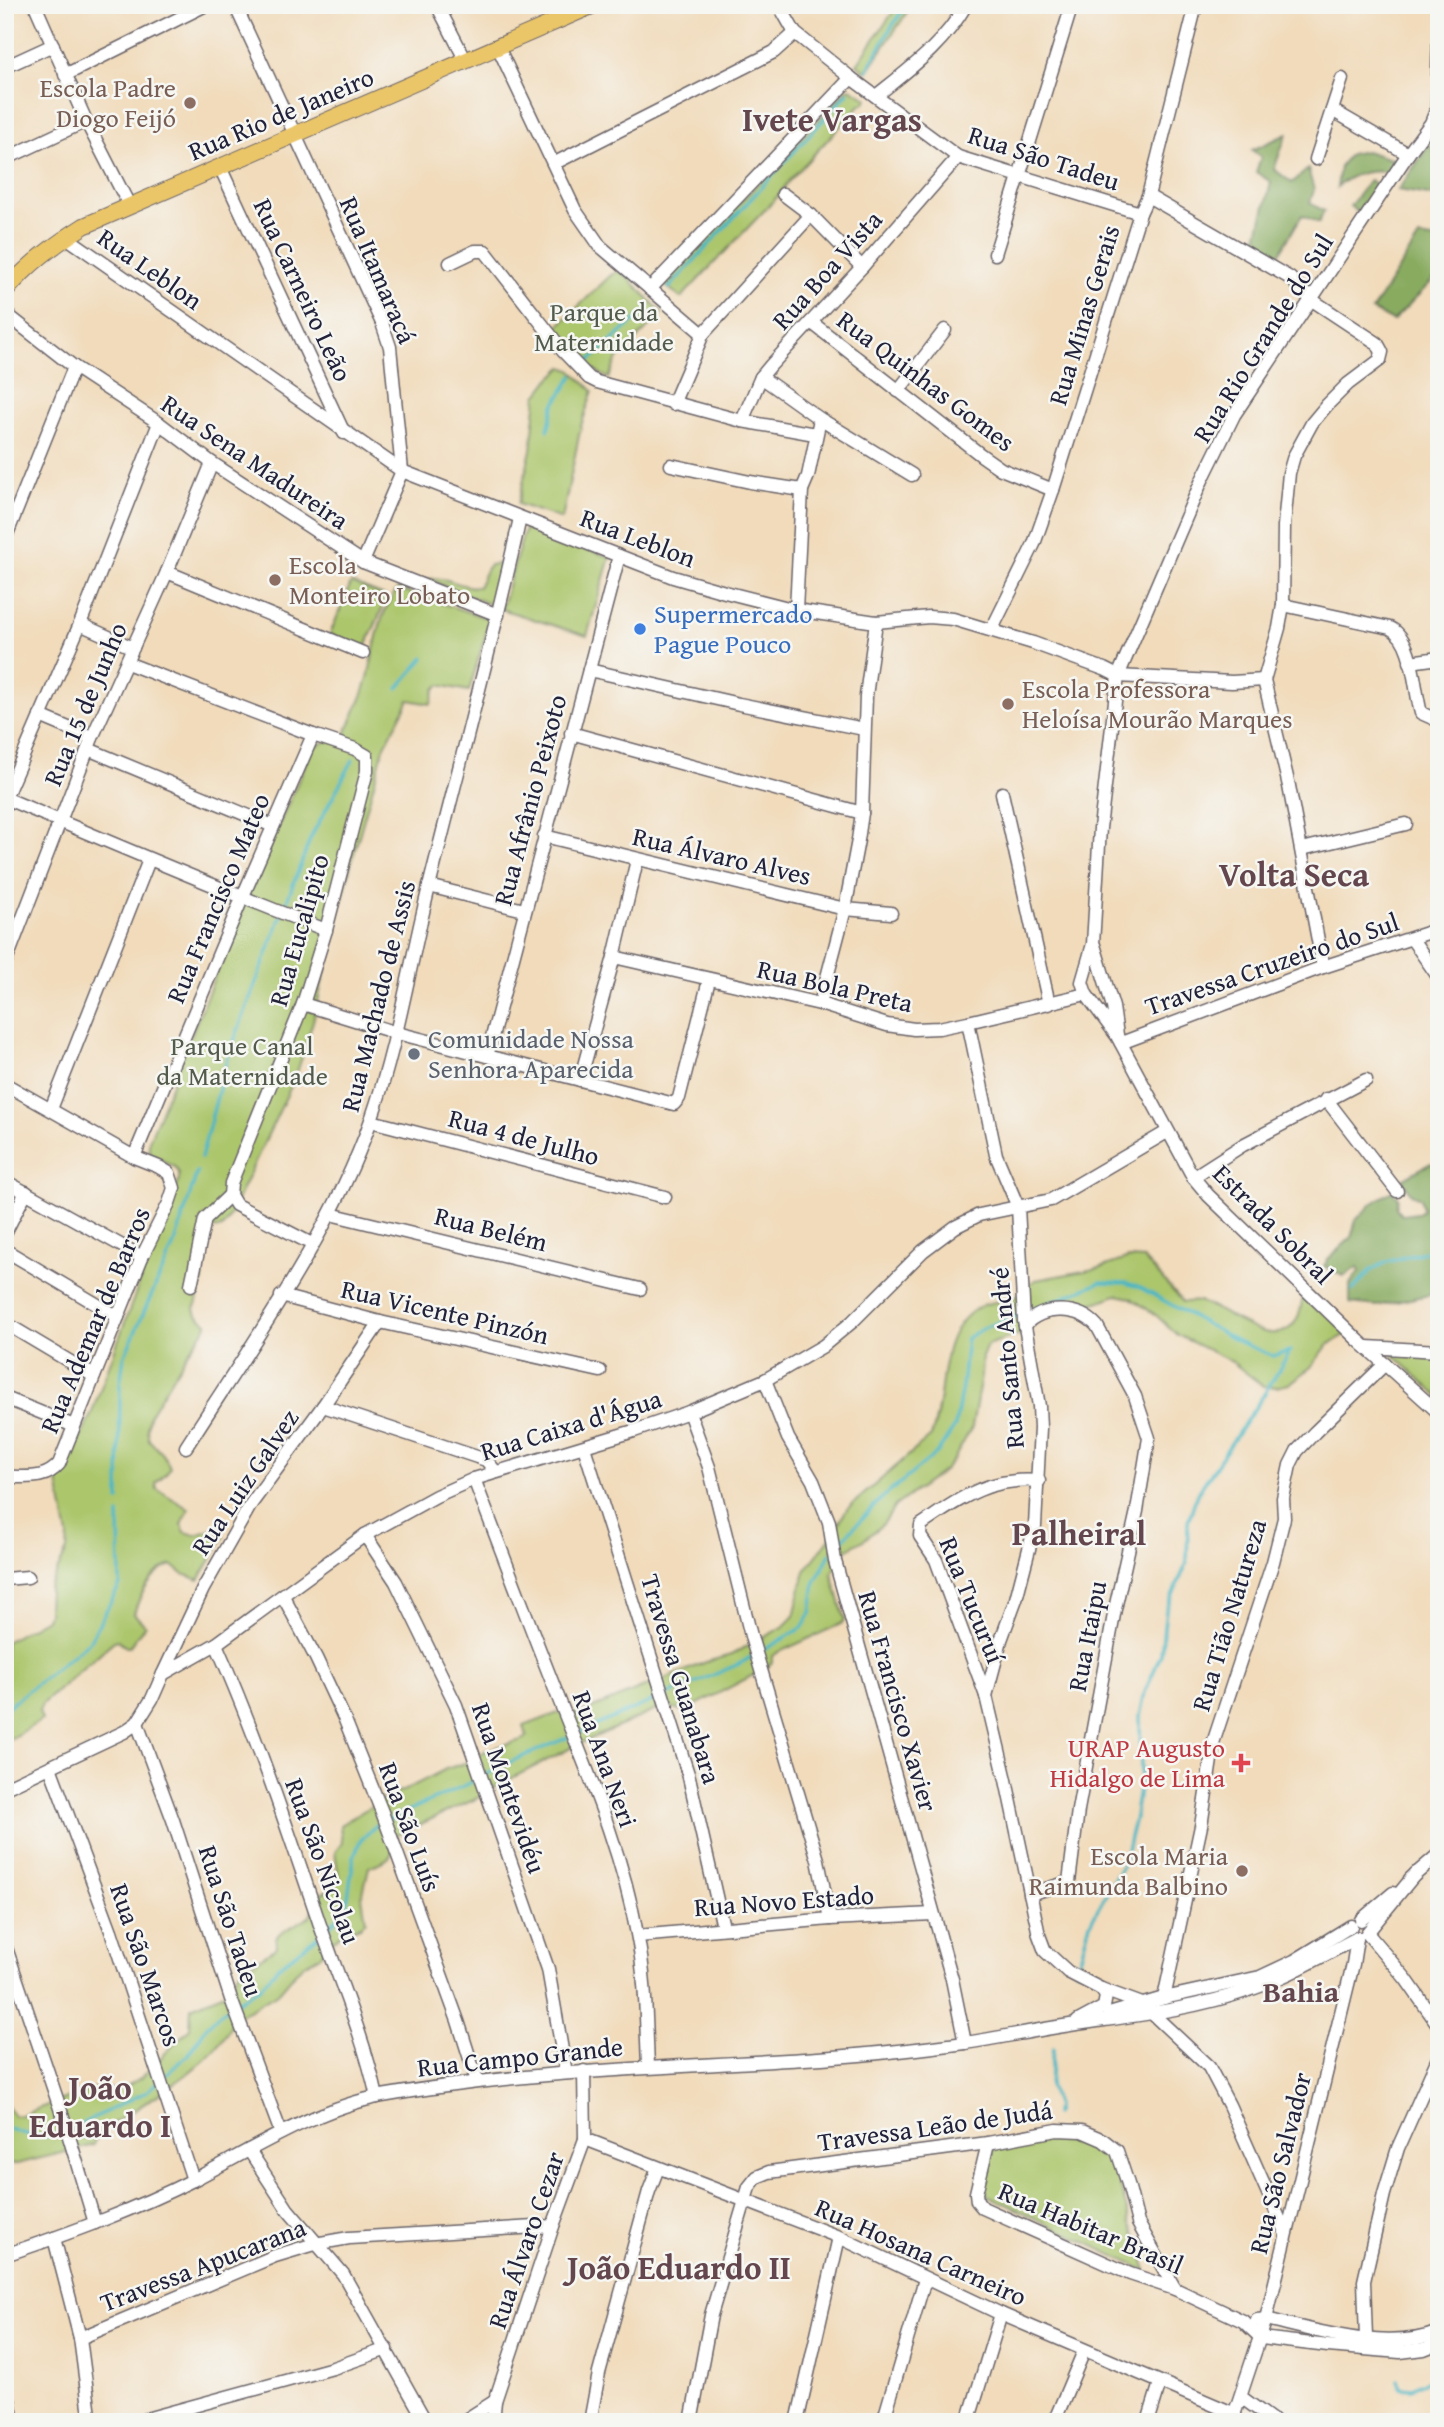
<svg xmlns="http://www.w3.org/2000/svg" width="1444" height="2427" font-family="'Gentium Book Plus',serif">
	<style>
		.green { fill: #acc66c; stroke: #677454; stroke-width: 2 }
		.forest { fill: #89ab60; stroke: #56664e; stroke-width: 2 }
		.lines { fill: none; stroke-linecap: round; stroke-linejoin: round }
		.stream { stroke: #48b6c3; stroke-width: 3.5 }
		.minor-casing { stroke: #6a6368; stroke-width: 15 }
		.major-casing { stroke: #6a6368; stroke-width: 18 }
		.minor { stroke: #fff; stroke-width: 12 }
		.major { stroke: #ebc669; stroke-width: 16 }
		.education-dot { fill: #8d6e63; stroke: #f6f6f2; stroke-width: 2.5 }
		.shop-dot { fill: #3f7fe0; stroke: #f6f6f2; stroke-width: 2.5 }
		.worship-dot { fill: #6b7280; stroke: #f6f6f2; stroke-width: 2.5 }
		.health-dot { fill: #e0444e; stroke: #f6f6f2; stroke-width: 2.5 }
		.labels { text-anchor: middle; stroke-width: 5; stroke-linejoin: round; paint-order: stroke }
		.education-label { font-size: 26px; fill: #785e54; stroke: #f6f6f2; text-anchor: end }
		.street-label { font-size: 26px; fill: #22223b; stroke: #f6f6f2 }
		.park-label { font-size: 26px; fill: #525b4c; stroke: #f6f6f2 }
		.shop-label { font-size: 26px; fill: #366cbe; stroke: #f6f6f2; text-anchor: start }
		.worship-label { font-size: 26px; fill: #5b616d; stroke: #f6f6f2; text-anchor: start }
		.health-label { font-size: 26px; fill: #be3a42; stroke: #f6f6f2; text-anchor: end }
		.quarter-label { font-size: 30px; font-weight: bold; fill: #64474e; stroke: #f6f6f2 }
		.district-label { font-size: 33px; font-weight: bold; fill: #64474e; stroke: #f6f6f2 }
	</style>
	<rect width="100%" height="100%" fill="#f6f6f2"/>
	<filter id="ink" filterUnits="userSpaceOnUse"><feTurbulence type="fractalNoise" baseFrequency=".0143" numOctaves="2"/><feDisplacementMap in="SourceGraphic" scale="14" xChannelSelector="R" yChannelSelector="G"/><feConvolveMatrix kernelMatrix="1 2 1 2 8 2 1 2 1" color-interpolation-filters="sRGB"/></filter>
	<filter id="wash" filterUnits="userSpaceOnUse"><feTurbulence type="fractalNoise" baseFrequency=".00686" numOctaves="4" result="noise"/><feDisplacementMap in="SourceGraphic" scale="28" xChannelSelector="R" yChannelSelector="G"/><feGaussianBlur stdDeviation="1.57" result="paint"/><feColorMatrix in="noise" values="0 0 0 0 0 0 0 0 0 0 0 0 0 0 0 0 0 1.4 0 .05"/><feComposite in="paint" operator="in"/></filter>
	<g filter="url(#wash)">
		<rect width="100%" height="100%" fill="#f1dbbb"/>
		<g class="green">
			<path d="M898,5H912L867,72L857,64Z"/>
			<path d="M850,88L867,98L865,103L860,105L788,182L779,195L681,298L665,285L666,281L847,89Z"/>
			<path d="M618,271L624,273L662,313L616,361L609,378C589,370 568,348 558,329L560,324L611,275Z"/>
			<path d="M563,367L571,370L593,391L581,426L562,519L518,504L531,450L537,396L550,379Z"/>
			<path d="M525,529L610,557L587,636L501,609Z"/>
			<path d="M508,530L512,531L504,566L491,605L428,579C449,576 460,588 478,587L487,568L490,565L500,564Z"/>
			<path d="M351,583L387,597L365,649L330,634Z"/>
			<path d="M398,589L490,619L469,691L439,685L435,689L431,704L409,700L384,748L351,864L313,1021L296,1076L227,1221L222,1228L218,1229L209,1226L204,1242L203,1279L195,1309L197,1315L207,1323V1326L185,1357L149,1416L147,1429L149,1440L163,1454L170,1467L168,1471L156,1483L157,1489L189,1509L181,1524L185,1532L196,1535L210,1530L224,1537L199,1580L183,1574L172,1565C153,1570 139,1596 134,1614L145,1625L129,1647H126L118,1640L114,1641L42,1704L39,1711L42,1720L5,1742V1642L46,1619L48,1613L49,1588L67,1550L68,1536L58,1482L75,1450L91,1415L144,1270L172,1205L179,1180V1173L175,1167L152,1155L149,1150V1141L234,928L313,747L346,733C352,717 362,700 367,682C375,651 377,614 398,589Z"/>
			<path d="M1129,1258L1144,1259L1183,1302C1189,1302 1195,1301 1200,1302C1226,1310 1279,1358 1298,1317C1302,1309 1302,1298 1304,1290L1350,1332L1328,1345L1311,1367L1289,1384L1276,1387L1263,1386L1231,1361L1177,1335L1157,1316L1131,1298L1116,1295L1098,1302L1055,1311L1040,1318L1020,1334L987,1345L982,1357L981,1376L972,1427L954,1459L945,1470L895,1506L884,1523L865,1539L843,1552L832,1574L845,1620L841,1624L777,1653L772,1657V1662L767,1668L683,1712L665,1706L577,1745L498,1785L480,1797L396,1835C392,1859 392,1858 369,1867L362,1897L366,1921L360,1926L345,1931L329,1944L320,1956L305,1964L295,1973L279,1992L233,2019C221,2063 135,2108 98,2133L94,2145L17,2164L5,2165V2103L14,2116L21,2115L91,2089L105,2088L112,2090L125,2087L142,2077L190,2028L191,2007L227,1992L240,1971L277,1947L276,1938L279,1934L310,1916L322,1893L337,1885L339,1878L335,1852L342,1843L340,1825L395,1792L403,1791L446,1769L468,1762L487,1750L525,1739L527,1736L524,1726L558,1713H581L706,1662L731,1655L783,1627L794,1616L805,1571L830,1538L847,1509L931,1436C948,1394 933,1334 979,1307C991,1300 1008,1303 1020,1294C1027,1290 1028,1283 1036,1280L1100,1268Z"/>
			<path d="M1389,1351L1439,1356V1397Z"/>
			<path d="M1062,2137H1082L1112,2157L1131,2225L1142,2249L1146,2271L985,2194L983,2188L993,2150L1002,2146Z"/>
		</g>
		<g class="forest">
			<path d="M1287,134L1274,169L1292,183L1308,169L1314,190L1310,203L1324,211L1319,223L1302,215L1278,256L1255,245L1271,182L1256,172L1261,157L1252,150Z"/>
			<path d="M1430,144L1439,160V205L1434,196L1398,190Z"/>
			<path d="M1366,151L1394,160L1392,173C1371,169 1352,173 1337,187L1340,166L1350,154Z"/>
			<path d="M1370,180L1381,188L1360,214L1350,206Z"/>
			<path d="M1419,237L1439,240V282L1434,279L1393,321L1372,310Z"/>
			<path d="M1431,1163L1439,1170V1293L1377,1306L1350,1303V1284L1359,1271L1358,1267L1343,1276L1324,1266L1328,1259L1351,1238L1356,1220L1373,1203L1392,1191L1398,1197L1396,1208L1402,1215L1418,1213L1423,1210L1420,1198L1411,1194L1402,1179Z"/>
		</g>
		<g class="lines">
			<g class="stream">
				<path d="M867,71L889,31L906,5"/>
				<path d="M669,288L848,93"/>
				<path d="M587,363L648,309"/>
				<path d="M548,430L554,405L573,376"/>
				<path d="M398,688L424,658"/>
				<path d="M201,1158L226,1062L311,837L353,760"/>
				<path d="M1353,1290L1370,1271L1387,1262L1439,1248"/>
				<path d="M1027,1312L1101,1282L1126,1283L1139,1287L1235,1340L1273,1356L1290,1351"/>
				<path d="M119,1500L120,1384L124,1357L176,1240L197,1172"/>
				<path d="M837,1545L882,1498L938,1452L955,1426L962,1387L967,1338L986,1327L1019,1315"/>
				<path d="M5,1709L89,1642L120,1585L119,1514"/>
				<path d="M326,1929L346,1909L354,1857L360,1841L376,1825L466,1785L508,1763L739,1664L802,1628L811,1613L815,1582L830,1554"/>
				<path d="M1077,1970L1090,1923L1124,1862L1135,1817L1141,1773L1140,1716L1145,1692L1161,1654L1166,1610L1187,1563L1188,1522L1197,1494L1263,1396L1289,1353"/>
				<path d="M1053,2048L1050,2086L1056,2106L1055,2114"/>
				<path d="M5,2127C25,2136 43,2139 64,2132"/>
				<path d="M71,2129L146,2092L187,2056L207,2026L221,2013L260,1987L278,1967L321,1934"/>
				<path d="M1398,2380L1401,2387L1412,2388L1439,2375"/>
			</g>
		</g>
	</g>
	<g filter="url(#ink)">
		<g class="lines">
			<defs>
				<g id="minor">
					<path d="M35,5L86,121L129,205"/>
					<path d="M235,5L382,323L390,347L402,471L363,562"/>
					<path d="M437,5L466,61"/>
					<path d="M779,5L795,33L851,78L958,157L1140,213"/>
					<path d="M1439,30L1437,108L1431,123L1408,154L1234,415L1202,480L1118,676L1100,828L1093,944L1082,982L1086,994L1117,1036L1193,1177L1208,1195L1359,1341L1439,1413"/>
					<path d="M498,47L575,210L600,246L703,334"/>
					<path d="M5,67L53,45"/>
					<path d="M65,75L206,5"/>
					<path d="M876,96C912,67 942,46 966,5"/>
					<path d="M1332,110L1408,154"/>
					<path d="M5,159L86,121"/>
					<path d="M1316,159L1342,79"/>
					<path d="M555,163L774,52L795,33"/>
					<path d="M220,167L344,433"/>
					<path d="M783,194L811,215L862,267"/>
					<path d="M1148,196L1290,278L1312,300L1377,343L1382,352L1380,360L1348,384L1327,405L1312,423L1294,456L1289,473L1284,526L1283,605L1279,628L1264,680L1289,786L1323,967"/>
					<path d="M66,237L402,471L673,577L725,592L796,610L876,622L929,617L953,619L1033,643L1104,669L1118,676L1232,682L1264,680"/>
					<path d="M995,254L1072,5"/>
					<path d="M450,263L475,251H485L563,351L589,378L597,382L742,421L815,434"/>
					<path d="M650,289L851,78"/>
					<path d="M5,313L74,367L159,423L212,463L363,562L498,615"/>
					<path d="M811,322L981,455L1001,469L1053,490"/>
					<path d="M761,377L820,419L912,475"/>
					<path d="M898,391L945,330"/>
					<path d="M673,404L703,334L811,215"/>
					<path d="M742,421L761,377L771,365L862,267L958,157"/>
					<path d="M159,423L80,624L5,798C112,843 218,889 326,930"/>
					<path d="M671,465L750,482L802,490"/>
					<path d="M5,539L74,367"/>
					<path d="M167,572L363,653"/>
					<path d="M1283,605L1390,628C1414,639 1414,689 1421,713L1439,721"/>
					<path d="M796,610L802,490L808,476L820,419"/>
					<path d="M80,624L133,648"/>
					<path d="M992,629L1034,544L1053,490L1140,213L1148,196L1196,5"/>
					<path d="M1410,662L1439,658"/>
					<path d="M127,663L313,735L355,749L367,756V771L326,930L303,1004L231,1183L230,1195"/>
					<path d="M589,670L739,704L864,729"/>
					<path d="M40,716L92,738"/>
					<path d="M571,733L862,813"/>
					<path d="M88,749L273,826"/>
					<path d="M1002,793L1049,1004"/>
					<path d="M544,836L845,909L891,913"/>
					<path d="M1302,849L1406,824"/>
					<path d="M429,886L524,910"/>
					<path d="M1412,939L1439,978"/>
					<path d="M1094,945L1113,1007L1117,1035"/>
					<path d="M614,957L820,1004L887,1025L914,1029L939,1028L968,1022L1086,994"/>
					<path d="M5,964L92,738L167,572L212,463"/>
					<path d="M303,1004L397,1033L674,1104L679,1098L709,980"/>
					<path d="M820,1004L845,909L858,840L862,813L866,696L876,622"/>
					<path d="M968,1022L996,1155L1018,1207L1024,1321L1039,1406L1040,1428L1035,1526L1016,1599L1001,1640L986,1696"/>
					<path d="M1121,1043L1323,967L1439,929"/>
					<path d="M487,1056L619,556"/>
					<path d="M580,1080L614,957L637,860"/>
					<path d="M5,1084L134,1157L159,1167L169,1173L174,1188L169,1203L142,1257L59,1464C44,1481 27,1476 5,1477"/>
					<path d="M1326,1099L1397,1191"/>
					<path d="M51,1109L149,860"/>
					<path d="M371,1121L665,1197"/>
					<path d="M134,1157L243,896L313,735"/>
					<path d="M1193,1177L1243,1145L1366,1080"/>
					<path d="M5,1181L142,1257"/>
					<path d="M230,1195L236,1205L312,1244"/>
					<path d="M330,1214L640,1289"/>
					<path d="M5,1233L26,1192"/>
					<path d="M5,1250L118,1317"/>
					<path d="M191,1285L205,1219L230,1195"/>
					<path d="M281,1296L380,1322L600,1371"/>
					<path d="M5,1323L94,1376"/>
					<path d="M1025,1325C1043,1305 1079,1306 1097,1326L1135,1396L1149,1438L1137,1511L1115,1609L1078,1810L1069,1882L1030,1894"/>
					<path d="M1367,1347L1439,1351"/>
					<path d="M765,1380L788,1438L813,1481L829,1522L835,1561L952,1979L965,2043"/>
					<path d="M5,1398L74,1426"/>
					<path d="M323,1406L486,1460L496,1472"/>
					<path d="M689,1412L709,1467L752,1640L818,1860L830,1919"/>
					<path d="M186,1447C251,1345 331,1234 371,1120C398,1043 410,962 430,883C460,762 493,641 520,518"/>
					<path d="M584,1447L689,1777L723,1927"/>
					<path d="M474,1479C506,1562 537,1645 570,1727C597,1794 624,1862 637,1934C646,1977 646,2022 648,2066"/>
					<path d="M1039,1481C988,1477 961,1498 921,1525L920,1536L936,1560L986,1696L1006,1780L1039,1935L1045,1951L1068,1972L1101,1989L1142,2004L1209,2067L1229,2105L1286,2234"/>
					<path d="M365,1535L396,1582L456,1705L548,1969L566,2073"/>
					<path d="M5,1579L28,1577"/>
					<path d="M283,1596L316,1658L345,1720L382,1812L458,2021L477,2081"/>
					<path d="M216,1644C257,1736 288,1830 320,1925C340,1982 364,2038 377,2097"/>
					<path d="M163,1674L203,1589L251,1504L323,1406L380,1322"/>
					<path d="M137,1723L173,1820L231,1999L281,2133"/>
					<path d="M50,1767L111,1931L193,2180"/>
					<path d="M5,1788L124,1732L137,1723L152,1699L163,1674L216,1644L365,1535L436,1496L474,1479L634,1431L689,1412L765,1380L823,1346L852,1322L923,1251L955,1227L979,1215L1051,1200L1167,1132"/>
					<path d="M1416,1873L1367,1933L1406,1979L1439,2026"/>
					<path d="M1410,1879L1439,1854"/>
					<path d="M1361,1920L1393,1893"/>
					<path d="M638,1936L830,1919L933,1914"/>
					<path d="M5,1945L64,2120L95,2223"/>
					<path d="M1164,1998L1201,1826L1214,1740L1273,1562L1284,1518L1283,1498L1290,1465L1297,1451L1315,1432L1385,1364"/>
					<path d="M1109,2014L1164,1998L1260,1977L1294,1961L1351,1926"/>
					<path d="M1078,2021L1104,2007L1106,1996L1101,1989"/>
					<path d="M585,2139L839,2237L1001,2314L1235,2414"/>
					<path d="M988,2143L976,2193L977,2201L983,2208L1130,2274L1175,2289L1243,2321L1261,2338L1328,2346L1400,2352L1424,2349L1439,2343"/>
					<path d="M249,2150L288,2210L343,2274L426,2422"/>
					<path d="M54,2238L80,2338L91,2422"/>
					<path d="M5,2255C70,2233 134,2210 195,2179C253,2149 317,2108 382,2096C521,2071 662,2068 804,2059C857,2056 912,2050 965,2043C1000,2038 1035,2030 1070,2025C1130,2016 1191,2010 1249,1990C1287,1977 1322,1956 1357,1938"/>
					<path d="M1257,2320L1266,2319C1318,2331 1388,2353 1439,2332"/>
					<path d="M80,2338L275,2256L315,2244L349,2238L553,2226"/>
					<path d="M1366,2338L1364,2281L1384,2194L1398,2148L1439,2056"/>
					<path d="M5,2379L13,2422"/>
					<path d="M1241,2397L1275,2422"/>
					<path d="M1232,2421L1266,2319L1353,1964L1357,1938"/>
					<path d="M135,2422L333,2368L387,2349"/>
					<path d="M462,2422L495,2401"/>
					<path d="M493,2422L495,2401L553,2226L585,2139L584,2071"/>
					<path d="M590,2422L599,2373L649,2191L658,2168"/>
					<path d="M691,2422L711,2315L749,2187L757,2177L769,2172L988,2143L1057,2130L1082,2131L1103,2140L1117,2151L1128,2184L1138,2223L1175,2289"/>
					<path d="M797,2422L839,2237"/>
					<path d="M883,2422L925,2279"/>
					<path d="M968,2422L1001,2314"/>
					<path d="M1054,2422L1084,2351"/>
					<path d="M1148,2422L1160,2383"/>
				</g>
				<path id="major" d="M5,292C28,264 54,245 84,226L594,5"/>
			</defs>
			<use href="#minor" class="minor-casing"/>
			<use href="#major" class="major-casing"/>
			<use href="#minor" class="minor"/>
			<use href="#major" class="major"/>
		</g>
	</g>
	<g class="education-dot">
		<circle cx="190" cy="103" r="7"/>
		<circle cx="275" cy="580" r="7"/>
		<circle cx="1008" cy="704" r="7"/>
		<circle cx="1242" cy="1871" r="7"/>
	</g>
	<circle class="shop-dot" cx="640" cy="629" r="7"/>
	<circle class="worship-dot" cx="414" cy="1054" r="7"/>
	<path class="health-dot" d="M1237.5 1752.5h7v7h7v7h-7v7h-7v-7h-7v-7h7z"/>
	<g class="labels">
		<g class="education-label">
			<text x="176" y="97">Escola Padre<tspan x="176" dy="30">Diogo Feijó</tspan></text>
			<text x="289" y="574" text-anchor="start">Escola<tspan x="289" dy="30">Monteiro Lobato</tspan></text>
			<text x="1022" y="698" text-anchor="start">Escola Professora<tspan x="1022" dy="30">Heloísa Mourão Marques</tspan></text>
			<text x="1228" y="1865">Escola Maria<tspan x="1228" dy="30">Raimunda Balbino</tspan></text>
		</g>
		<g class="street-label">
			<text transform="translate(281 114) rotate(-23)" y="9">Rua Rio de Janeiro</text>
			<text transform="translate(1044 158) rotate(18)" y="9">Rua São Tadeu</text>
			<text transform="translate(150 269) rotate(35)" y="9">Rua Leblon</text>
			<text transform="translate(378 270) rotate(67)" y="9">Rua Itamaracá</text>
			<text transform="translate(827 270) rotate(-48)" y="9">Rua Boa Vista</text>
			<text transform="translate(303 290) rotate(65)" y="9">Rua Carneiro Leão</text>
			<text transform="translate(1084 315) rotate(-73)" y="9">Rua Minas Gerais</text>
			<text transform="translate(1263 338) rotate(-58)" y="9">Rua Rio Grande do Sul</text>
			<text transform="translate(926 381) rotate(37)" y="9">Rua Quinhas Gomes</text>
			<text transform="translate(255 462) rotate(34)" y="9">Rua Sena Madureira</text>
			<text transform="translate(638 538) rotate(21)" y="9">Rua Leblon</text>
			<text transform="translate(85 704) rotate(-67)" y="9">Rua 15 de Junho</text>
			<text transform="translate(530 800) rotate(-75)" y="9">Rua Afrânio Peixoto</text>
			<text transform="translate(722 856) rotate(13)" y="9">Rua Álvaro Alves</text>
			<text transform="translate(218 898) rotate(-67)" y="9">Rua Francisco Mateo</text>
			<text transform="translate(299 930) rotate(-74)" y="9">Rua Eucalipito</text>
			<text transform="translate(1272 964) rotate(-19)" y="9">Travessa Cruzeiro do Sul</text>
			<text transform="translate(835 986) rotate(13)" y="9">Rua Bola Preta</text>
			<text transform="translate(378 996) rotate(-76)" y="9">Rua Machado de Assis</text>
			<text transform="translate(524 1137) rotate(15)" y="9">Rua 4 de Julho</text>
			<text transform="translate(1273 1224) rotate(45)" y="9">Estrada Sobral</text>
			<text transform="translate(491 1229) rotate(14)" y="9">Rua Belém</text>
			<text transform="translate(445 1312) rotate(13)" y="9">Rua Vicente Pinzón</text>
			<text transform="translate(95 1320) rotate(-67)" y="9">Rua Ademar de Barros</text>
			<text transform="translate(1007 1358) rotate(-95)" y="9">Rua Santo André</text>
			<text transform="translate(571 1425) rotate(-17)" y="9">Rua Caixa d'Água</text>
			<text transform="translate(245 1482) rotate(-56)" y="9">Rua Luiz Galvez</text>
			<text transform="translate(972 1600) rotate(68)" y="9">Rua Tucuruí</text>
			<text transform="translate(1229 1615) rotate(-73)" y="9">Rua Tião Natureza</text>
			<text transform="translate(1087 1636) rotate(-79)" y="9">Rua Itaipu</text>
			<text transform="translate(681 1679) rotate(73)" y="9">Travessa Guanabara</text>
			<text transform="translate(898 1701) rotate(74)" y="9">Rua Francisco Xavier</text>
			<text transform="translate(605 1759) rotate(70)" y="9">Rua Ana Neri</text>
			<text transform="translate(509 1788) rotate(71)" y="9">Rua Montevidéu</text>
			<text transform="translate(410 1827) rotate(70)" y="9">Rua São Luís</text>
			<text transform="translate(323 1861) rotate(70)" y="9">Rua São Nicolau</text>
			<text transform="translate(784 1901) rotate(-4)" y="9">Rua Novo Estado</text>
			<text transform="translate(231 1921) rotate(72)" y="9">Rua São Tadeu</text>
			<text transform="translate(146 1965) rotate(71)" y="9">Rua São Marcos</text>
			<text transform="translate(520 2057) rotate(-6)" y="9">Rua Campo Grande</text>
			<text transform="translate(935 2126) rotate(-8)" y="9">Travessa Leão de Judá</text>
			<text transform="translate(1280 2163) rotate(-76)" y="9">Rua São Salvador</text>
			<text transform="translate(1091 2228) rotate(23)" y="9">Rua Habitar Brasil</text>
			<text transform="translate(526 2240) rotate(-71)" y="9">Rua Álvaro Cezar</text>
			<text transform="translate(921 2252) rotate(24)" y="9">Rua Hosana Carneiro</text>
			<text transform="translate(203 2265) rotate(-21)" y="9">Travessa Apucarana</text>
		</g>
		<g class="park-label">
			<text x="604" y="321">Parque da<tspan x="604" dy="30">Maternidade</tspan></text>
			<text x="242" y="1055">Parque Canal<tspan x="242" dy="30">da Maternidade</tspan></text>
		</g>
		<g class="shop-label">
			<text x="654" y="623">Supermercado<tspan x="654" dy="30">Pague Pouco</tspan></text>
		</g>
		<g class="worship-label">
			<text x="428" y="1048">Comunidade Nossa<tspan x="428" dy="30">Senhora Aparecida</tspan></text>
		</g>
		<g class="health-label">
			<text x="1225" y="1757">URAP Augusto<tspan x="1225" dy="30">Hidalgo de Lima</tspan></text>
		</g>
		<g class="quarter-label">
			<text x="1301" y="2002">Bahia</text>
		</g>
		<g class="district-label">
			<text x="832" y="131">Ivete Vargas</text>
			<text x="1294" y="886">Volta Seca</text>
			<text x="1079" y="1545">Palheiral</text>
			<text x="100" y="2099">João<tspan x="100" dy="38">Eduardo I</tspan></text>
			<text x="679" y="2279">João Eduardo II</text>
		</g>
	</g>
	<rect width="1444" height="2427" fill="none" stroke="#f6f6f2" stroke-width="28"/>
</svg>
